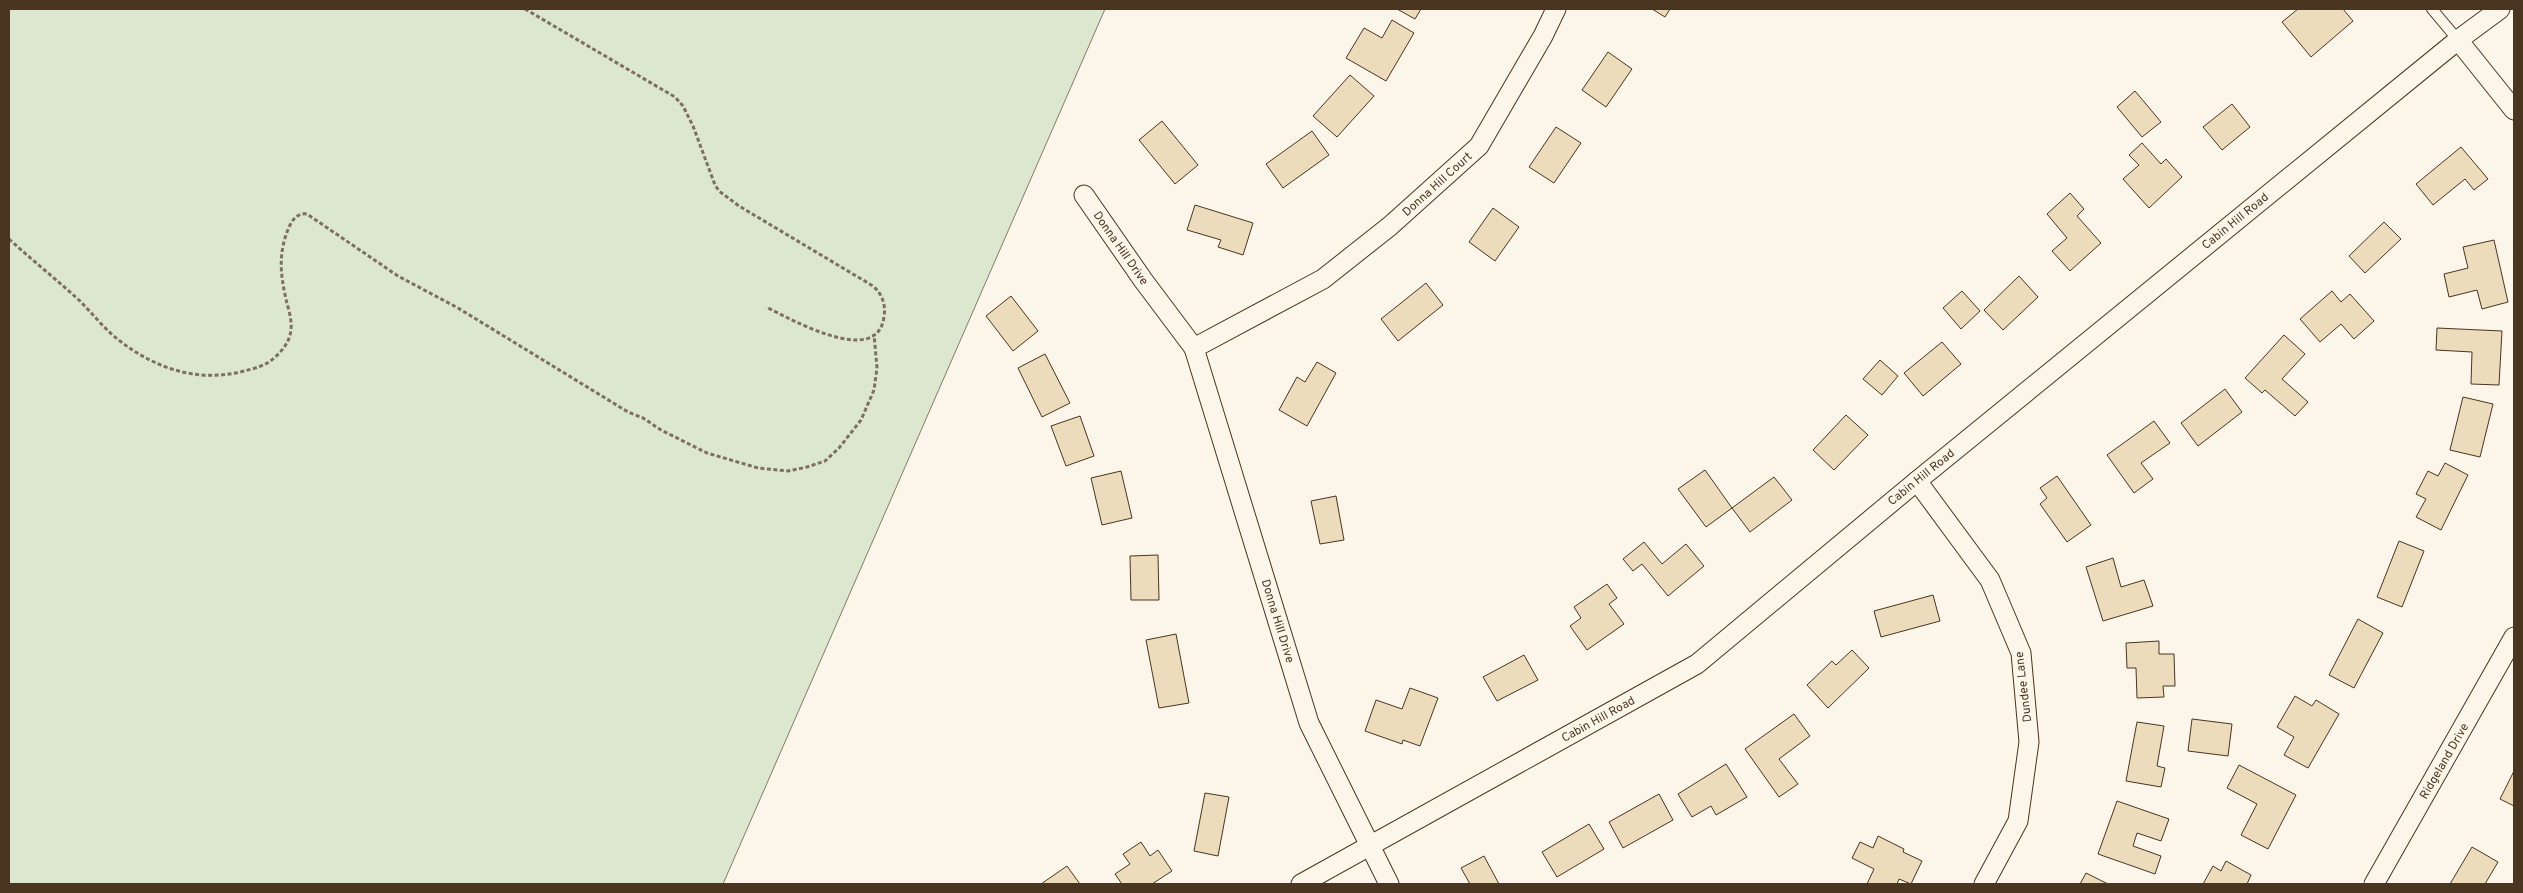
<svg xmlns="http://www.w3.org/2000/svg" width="2523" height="893" font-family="Overpass,sans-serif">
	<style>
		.green { fill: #dce7d0; stroke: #887966 }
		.building { fill: #ecdcbc; stroke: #4a3520 }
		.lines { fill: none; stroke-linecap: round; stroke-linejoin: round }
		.lane-casing { stroke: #4a3520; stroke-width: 12 }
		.street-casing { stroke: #4a3520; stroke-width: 21 }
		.path { stroke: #7f6f5c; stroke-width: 3; stroke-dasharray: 4 2.5; stroke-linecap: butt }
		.lane { stroke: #fbf6e9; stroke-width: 10 }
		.street { stroke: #fbf6e9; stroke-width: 19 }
		.labels { text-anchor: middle; stroke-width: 4; stroke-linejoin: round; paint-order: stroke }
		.street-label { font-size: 12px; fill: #4a3520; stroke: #fbf6e9 }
	</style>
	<rect width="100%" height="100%" fill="#fbf6e9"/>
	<path class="green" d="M9,9H1105L723,884H9Z"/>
	<g class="building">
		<path d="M1397,9H1421L1415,19Z"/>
		<path d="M1652,9H1670L1665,17Z"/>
		<path d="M2298,9H2343L2353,21L2311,57L2282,22Z"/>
		<path d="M1392,20L1414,33L1386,81L1346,58L1364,28L1382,38Z"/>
		<path d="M1608,52L1632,69L1606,107L1582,90Z"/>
		<path d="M1350,75L1374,96L1337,137L1313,116Z"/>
		<path d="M2135,91L2161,122L2142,137L2117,107Z"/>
		<path d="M2232,104L2250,127L2222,150L2203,127Z"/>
		<path d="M1162,121L1198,165L1175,184L1139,140Z"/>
		<path d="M1556,127L1581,143L1554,183L1529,167Z"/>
		<path d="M1312,131L1329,155L1283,188L1266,164Z"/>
		<path d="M2142,143L2161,164L2166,159L2182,177L2149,208L2123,179L2139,165L2129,155Z"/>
		<path d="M2461,147L2488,179L2474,190L2465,179L2433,205L2416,184Z"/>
		<path d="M2070,193L2084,209L2077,216L2101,243L2070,271L2052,251L2067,238L2047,214Z"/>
		<path d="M1195,205L1253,223L1243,255L1218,247L1221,240L1187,230Z"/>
		<path d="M1493,208L1519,227L1495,261L1469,242Z"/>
		<path d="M2384,222L2401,239L2365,273L2349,256Z"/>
		<path d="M2494,240L2508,302L2482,309L2477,290L2449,297L2444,274L2468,268L2463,247Z"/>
		<path d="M2019,276L2038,297L2003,330L1984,310Z"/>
		<path d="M1426,283L1443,305L1398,341L1381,319Z"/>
		<path d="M1962,291L1980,311L1961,329L1943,308Z"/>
		<path d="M2332,291L2341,302L2350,294L2374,321L2354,339L2341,324L2320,342L2300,319Z"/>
		<path d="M1011,296L1038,331L1013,351L986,316Z"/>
		<path d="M2437,328L2502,331L2499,385L2471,384L2472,352L2436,350Z"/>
		<path d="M2284,335L2305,354L2282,379L2308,402L2295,416L2265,390L2262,393L2245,378Z"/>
		<path d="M1942,342L1961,364L1923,396L1904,373Z"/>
		<path d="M1045,354L1070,403L1042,417L1018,368Z"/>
		<path d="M1880,360L1898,376L1882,395L1863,379Z"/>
		<path d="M1317,362L1336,373L1307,426L1279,410L1297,377L1305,382Z"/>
		<path d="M2225,389L2242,412L2198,446L2181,423Z"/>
		<path d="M2463,397L2493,404L2480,457L2450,450Z"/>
		<path d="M1846,415L1868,435L1834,470L1813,450Z"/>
		<path d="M1080,416L1094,456L1066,466L1051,426Z"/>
		<path d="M2154,421L2170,443L2141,463L2153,479L2134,493L2107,455Z"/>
		<path d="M2445,463L2468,475L2441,530L2416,517L2426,499L2416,494L2428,471L2438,476Z"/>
		<path d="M1705,470L1732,508L1706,527L1678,489Z"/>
		<path d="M1121,471L1132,518L1102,525L1091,478Z"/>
		<path d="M2057,476L2091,525L2067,542L2040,504L2047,498L2040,488Z"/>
		<path d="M1774,477L1792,500L1750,532L1732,508Z"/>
		<path d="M1336,496L1344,540L1320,544L1311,501Z"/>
		<path d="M2399,541L2424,551L2402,607L2377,597Z"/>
		<path d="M1644,542L1662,564L1686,544L1704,566L1668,596L1642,564L1633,571L1623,559Z"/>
		<path d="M1158,555L1159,600H1131L1130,556Z"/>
		<path d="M2113,558L2121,587L2144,580L2153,606L2103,621L2086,567Z"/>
		<path d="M1607,584L1617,598L1609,604L1624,624L1587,650L1570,626L1581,618L1574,607Z"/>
		<path d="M1933,595L1940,621L1881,637L1874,611Z"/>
		<path d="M2358,619L2383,633L2354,688L2329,675Z"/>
		<path d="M1176,634L1189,703L1159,708L1146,640Z"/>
		<path d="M2159,641V654H2174L2175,686H2163L2164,697L2137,698L2136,668H2127L2126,643Z"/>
		<path d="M1852,650L1869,668L1828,708L1807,685L1832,661L1836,665Z"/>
		<path d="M1524,655L1538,680L1497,701L1483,677Z"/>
		<path d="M1410,688L1438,698L1420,746L1403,740L1402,744L1365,731L1376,700L1402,709Z"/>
		<path d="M2295,696L2312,706L2316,700L2339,714L2308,768L2284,755L2294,737L2277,727Z"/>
		<path d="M1794,714L1810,736L1779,759L1798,784L1779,797L1745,749Z"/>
		<path d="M2192,719L2232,724L2228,756L2188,751Z"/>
		<path d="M2137,722L2164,726L2157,766L2165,768L2161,787L2126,781Z"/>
		<path d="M1726,764L1747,797L1716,815L1711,806L1692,817L1678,794Z"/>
		<path d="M2239,765L2296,795L2268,849L2241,835L2257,804L2227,788Z"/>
		<path d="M2514,771V806L2500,799Z"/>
		<path d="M1205,793L1229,797L1218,856L1194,851Z"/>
		<path d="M1659,794L1673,820L1623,848L1609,822Z"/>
		<path d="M2117,801L2169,819L2161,841L2137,833L2133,846L2161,856L2155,874L2098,854Z"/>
		<path d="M1589,824L1604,849L1557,877L1542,852Z"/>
		<path d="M1878,836L1904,849L1903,852L1922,861L1911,884L1899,879L1897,884H1867L1874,869L1852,858L1860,842L1873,848Z"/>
		<path d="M1141,842L1150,856L1158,850L1172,871L1152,884H1122L1115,874L1130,864L1123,854Z"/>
		<path d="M2472,847L2498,862L2485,884H2450Z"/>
		<path d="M1484,856L1499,884H1470L1461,868Z"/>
		<path d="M2226,861L2251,875L2247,884H2203L2213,866L2221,871Z"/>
		<path d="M1067,866L1080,884H1041Z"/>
		<path d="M2086,873L2108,884H2080Z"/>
	</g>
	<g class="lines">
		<defs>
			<path id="lane" d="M2432,9L2458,40"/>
			<g id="street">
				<path d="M2458,40L2514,110"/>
				<path d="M1084,195L1143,280L1194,348"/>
				<path d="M1917,481L1990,580L2021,653L2029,742L2018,821L1984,884"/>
				<path d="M1301,884L1697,664L1917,481L2458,40L2500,9"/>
				<path d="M1389,884L1309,723L1194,348L1323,279L1390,226L1479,146L1543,36L1556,9"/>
				<path d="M2374,884L2514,637"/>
			</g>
		</defs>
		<use href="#lane" class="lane-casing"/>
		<use href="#street" class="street-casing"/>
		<g class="path">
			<path d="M525,9L675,97L683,106L693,126L715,185L719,191L739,206L873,286C882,294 886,304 884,317C877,369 789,318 766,307"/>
			<path d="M9,239C32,260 57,280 80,301C93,314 105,330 120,341C156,369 199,383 244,371C252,369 261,367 269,362C280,354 290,343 291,329C292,319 288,308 286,299C280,273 278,251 290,225C294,218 298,213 307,214L398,276L458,308L628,412L643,418L661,430L707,453L758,468L788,471L807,467L825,461L839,448L861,420L874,390L877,368L874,334"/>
		</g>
		<use href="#lane" class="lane"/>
		<use href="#street" class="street"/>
	</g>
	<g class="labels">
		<g class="street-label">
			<text transform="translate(1437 184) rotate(-42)" y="4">Donna Hill Court</text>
			<text transform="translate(2235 221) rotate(-39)" y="4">Cabin Hill Road</text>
			<text transform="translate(1121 248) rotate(55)" y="4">Donna Hill Drive</text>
			<text transform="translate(1921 477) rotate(-39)" y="4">Cabin Hill Road</text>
			<text transform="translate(1278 621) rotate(73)" y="4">Donna Hill Drive</text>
			<text transform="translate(2023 687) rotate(-97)" y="4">Dundee Lane</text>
			<text transform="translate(1598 719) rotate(-29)" y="4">Cabin Hill Road</text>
			<text transform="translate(2444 761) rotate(-60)" y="4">Ridgeland Drive</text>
		</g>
	</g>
	<rect width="2523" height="893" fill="none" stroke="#4a3520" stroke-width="20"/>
</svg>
